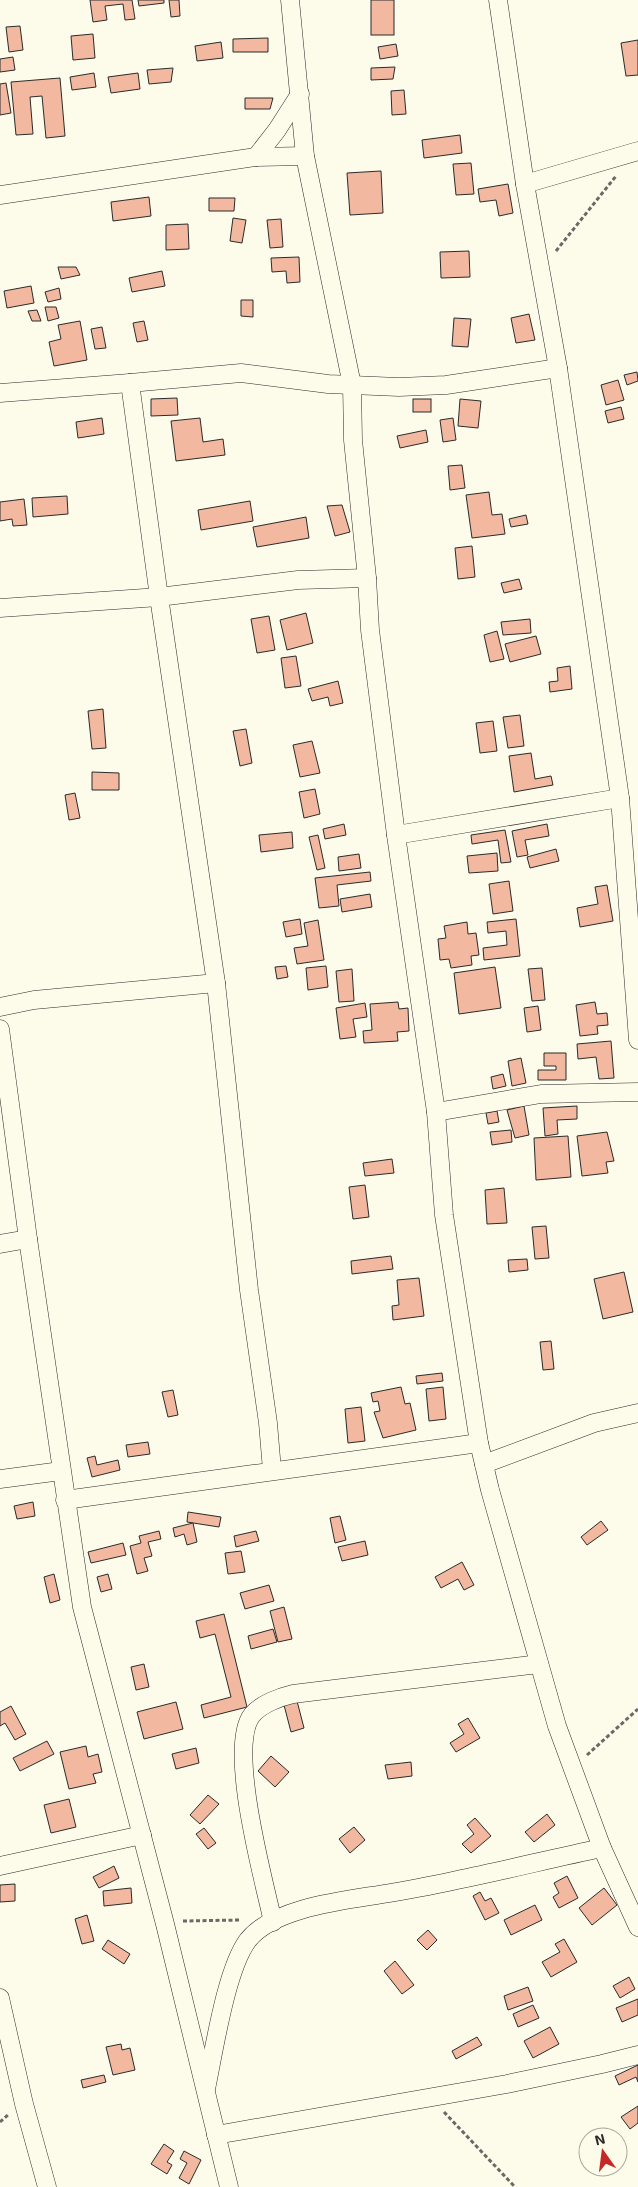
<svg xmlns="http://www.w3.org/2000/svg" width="638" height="2187" font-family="'Exo 2',sans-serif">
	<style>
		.building { fill: #f2b8a0; stroke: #2b2b2b }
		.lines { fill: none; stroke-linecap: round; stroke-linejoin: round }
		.minor-casing { stroke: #2b2b2b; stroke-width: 19 }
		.path { stroke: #6a6964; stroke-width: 3; stroke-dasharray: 4 2.5; stroke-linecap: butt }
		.minor { stroke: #fdfbea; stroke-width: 18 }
	</style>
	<rect width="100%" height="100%" fill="#fdfbea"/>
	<g class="building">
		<path d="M90,0H132L135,19L125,20L123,4L105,6L107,20L93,22Z"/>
		<path d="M138,0H164V3L139,6Z"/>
		<path d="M169,0H179L180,16L171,17Z"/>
		<rect x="371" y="0" width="23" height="35"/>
		<path d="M20,26L23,50L9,52L6,27Z"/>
		<path d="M93,34L95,58L73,60L71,36Z"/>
		<path d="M268,38V52H233V39Z"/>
		<path d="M638,40V75L626,76L621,43Z"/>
		<path d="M221,42L223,58L197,61L195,46Z"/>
		<path d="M396,44L398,56L380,59L378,47Z"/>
		<path d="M13,57L15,70L0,72V59Z"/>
		<path d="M395,67L393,79L371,80V68Z"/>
		<path d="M173,68L171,82L149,84L147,70Z"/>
		<path d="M94,73L96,87L72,90L70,77Z"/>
		<path d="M138,73L140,89L111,93L108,77Z"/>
		<path d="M60,78L65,136L46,138L42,96L30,97L33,134L16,135L11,82Z"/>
		<path d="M6,83L11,113L0,115V84Z"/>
		<path d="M404,90L406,114L392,115L391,91Z"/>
		<path d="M245,98H273L270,109H245Z"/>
		<path d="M460,135L462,153L424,158L422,140Z"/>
		<path d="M471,163L474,194L456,195L453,164Z"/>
		<path d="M381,171L383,213L350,215L347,173Z"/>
		<path d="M508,184L513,213L499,216L496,200L480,202L478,189Z"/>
		<path d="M149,197L151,216L113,221L111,202Z"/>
		<path d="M209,198H235L234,211H209Z"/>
		<path d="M233,218L246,220L242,243L230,241Z"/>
		<path d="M281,219L283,247L270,248L267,220Z"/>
		<path d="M188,224L189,249L166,250V225Z"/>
		<path d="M469,251L470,277L441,278L440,252Z"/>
		<path d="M299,257L300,282L287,283L286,271L272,272L271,258Z"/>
		<path d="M58,267H76L80,275L61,279Z"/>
		<path d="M162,271L165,286L132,292L129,278Z"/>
		<path d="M31,286L34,303L7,308L4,291Z"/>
		<path d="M59,288L61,299L48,302L45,292Z"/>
		<path d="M241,300H253V317L241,316Z"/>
		<path d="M45,307H56L59,318L48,321Z"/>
		<path d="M37,310L41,321H32L28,311Z"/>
		<path d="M529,314L535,340L516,343L511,318Z"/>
		<path d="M454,318L471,319L468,347L452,346Z"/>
		<path d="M80,321L87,360L54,366L49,342L61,339L58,325Z"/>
		<path d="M144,321L148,340L137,342L133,323Z"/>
		<path d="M102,327L106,348L95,349L91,329Z"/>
		<path d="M637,372L638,381L627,385L624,375Z"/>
		<path d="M618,380L624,400L606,405L601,385Z"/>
		<path d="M177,398L178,415L151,416V399Z"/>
		<rect x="413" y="399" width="18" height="13"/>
		<path d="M460,399L481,401L478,428L458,426Z"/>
		<path d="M621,407L624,419L608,423L605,411Z"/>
		<path d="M102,418L104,434L78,438L76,422Z"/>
		<path d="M200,418L203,442L223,439L225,455L176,461L171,421Z"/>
		<path d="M453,418L456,440L443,442L440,420Z"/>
		<path d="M426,430L428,442L400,448L397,436Z"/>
		<path d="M462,465L465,488L450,490L448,466Z"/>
		<path d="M489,492L492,515L502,514L505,534L472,538L466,495Z"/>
		<path d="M67,496L68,514L33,517L32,498Z"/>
		<path d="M24,499L27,525L13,526L12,519L0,521V502Z"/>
		<path d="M250,501L253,521L201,530L198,510Z"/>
		<path d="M342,505L350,532L335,536L327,506Z"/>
		<path d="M526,515L528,524L511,527L509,519Z"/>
		<path d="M306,517L309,538L257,547L253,527Z"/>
		<path d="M472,546L475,577L458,579L455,548Z"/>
		<path d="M519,579L522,589L504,593L501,583Z"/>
		<path d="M306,613L313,643L287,650L280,620Z"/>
		<path d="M269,616L275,650L257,653L251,619Z"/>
		<path d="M530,619L531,633L503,635L501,622Z"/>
		<path d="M497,631L504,659L490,662L484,635Z"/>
		<path d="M536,636L541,654L510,662L505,644Z"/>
		<path d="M296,656L301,686L285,688L281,658Z"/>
		<path d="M570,666L572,689L550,692L549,682L558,681L557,668Z"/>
		<path d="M338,681L343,703L330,706L328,697L312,701L308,689Z"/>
		<path d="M103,709L106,748L92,749L88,711Z"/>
		<path d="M520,715L524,746L508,748L503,717Z"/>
		<path d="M493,721L497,751L480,753L476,723Z"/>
		<path d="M246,729L252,763L240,766L233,731Z"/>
		<path d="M312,741L320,773L300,777L293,745Z"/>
		<path d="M531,753L535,779L551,776L553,785L514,792L509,756Z"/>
		<path d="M92,772L119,773V790H92Z"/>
		<path d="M315,789L320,814L304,818L299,792Z"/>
		<path d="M75,793L80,818L69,820L65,795Z"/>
		<path d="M344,824L346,835L325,839L323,829Z"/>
		<path d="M547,824L549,836L525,840L528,855L517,857L512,831Z"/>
		<path d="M505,830L511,862L501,863L498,840L472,844L471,835Z"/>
		<path d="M292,832L293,848L261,852L259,835Z"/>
		<path d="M318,835L325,868L317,870L309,837Z"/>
		<path d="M556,849L559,861L530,868L527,857Z"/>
		<path d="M497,853L498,871L469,873L467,856Z"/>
		<path d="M359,854L361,868L339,871L338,857Z"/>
		<path d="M370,872L371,881L337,885L339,906L319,908L315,878Z"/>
		<path d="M509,881L513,911L493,914L489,884Z"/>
		<path d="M607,885L613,921L580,927L577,908L598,904L595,887Z"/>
		<path d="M370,894L372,907L342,912L340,899Z"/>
		<path d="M300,919L302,934L286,937L283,922Z"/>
		<path d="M516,919L520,956L484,960L483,948L507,945L506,931L488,933L487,922Z"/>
		<path d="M318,920L324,960L297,964L294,948L308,946L304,923Z"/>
		<path d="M467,922L468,934L476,933L479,955L471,956L472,965L451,968L449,959L440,960L438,939L446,938L444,926Z"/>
		<path d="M286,966L288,977L277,979L275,967Z"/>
		<path d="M326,966L328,987L308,990L306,968Z"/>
		<path d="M495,967L501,1008L459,1014L454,973Z"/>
		<path d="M542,968L545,1000L532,1001L528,969Z"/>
		<path d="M352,969L354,1001L339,1002L336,971Z"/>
		<path d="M398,1002L399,1009L408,1008L409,1031L397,1032L398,1041L364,1043L363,1031L372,1030L370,1004Z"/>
		<path d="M595,1002L597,1014L607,1013L608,1025L597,1026L598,1034L580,1036L576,1005Z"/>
		<path d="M365,1003L367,1017L353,1019L356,1037L340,1039L336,1008Z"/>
		<path d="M538,1006L541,1030L527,1032L524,1008Z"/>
		<path d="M611,1041L614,1078L599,1079L596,1057L578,1059L577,1044Z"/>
		<path d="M544,1053H566V1080H538V1070H556V1066H544Z"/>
		<path d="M521,1058L526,1083L512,1086L508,1061Z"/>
		<path d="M503,1074L506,1086L493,1089L491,1077Z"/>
		<path d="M524,1106L529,1135L515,1138L507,1110Z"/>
		<path d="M577,1106V1119L557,1120L558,1134L545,1136L543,1108Z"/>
		<path d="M497,1111L499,1122L488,1124L486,1113Z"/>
		<path d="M511,1130L512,1142L492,1145L490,1132Z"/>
		<path d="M607,1132L614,1161L606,1162L608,1173L582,1176L577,1136Z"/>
		<path d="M568,1136L571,1177L536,1180L534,1138Z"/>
		<path d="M392,1159L394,1173L365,1176L363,1163Z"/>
		<path d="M365,1185L369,1217L353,1219L349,1187Z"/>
		<path d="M504,1188L507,1223L487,1224L485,1190Z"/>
		<path d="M546,1226L549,1258L535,1259L532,1227Z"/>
		<path d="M391,1256L393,1269L352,1274L351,1261Z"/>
		<path d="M527,1259L528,1270L509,1272L508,1260Z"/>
		<path d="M624,1272L633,1312L603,1319L594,1279Z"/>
		<path d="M419,1278L424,1316L393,1320L392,1306L399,1305L397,1280Z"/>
		<path d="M551,1341L554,1369L543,1370L540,1342Z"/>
		<path d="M442,1373L443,1381L417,1384L416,1376Z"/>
		<path d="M401,1387L405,1404L410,1403L416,1430L383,1438L374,1412L380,1411L378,1401L373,1402L371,1393Z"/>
		<path d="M443,1387L446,1419L429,1421L426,1389Z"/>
		<path d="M173,1390L178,1415L168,1417L162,1392Z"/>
		<path d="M361,1407L365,1441L348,1443L345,1409Z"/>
		<path d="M148,1442L150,1454L128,1457L126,1445Z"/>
		<path d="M95,1456L97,1465L118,1460L120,1470L92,1477L87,1458Z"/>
		<path d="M33,1502L35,1516L17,1519L14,1506Z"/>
		<path d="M188,1512L221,1517L219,1527L187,1522Z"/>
		<path d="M340,1516L346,1540L335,1543L330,1518Z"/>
		<path d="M601,1521L608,1530L587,1545L581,1537Z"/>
		<path d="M193,1523L197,1542L187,1545L184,1534L175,1537L173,1528Z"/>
		<path d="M159,1531L161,1539L148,1542L152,1556L144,1558L148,1571L137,1574L130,1546L141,1543L139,1536Z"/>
		<path d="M256,1531L259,1541L236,1547L234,1536Z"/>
		<path d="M365,1541L368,1555L342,1561L338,1547Z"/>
		<path d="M123,1543L126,1555L91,1563L88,1552Z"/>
		<path d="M241,1551L245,1572L228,1574L225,1553Z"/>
		<path d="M462,1562L474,1585L464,1590L458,1579L441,1588L435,1577Z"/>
		<path d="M54,1574L60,1600L50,1603L44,1577Z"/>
		<path d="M108,1574L112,1589L101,1592L97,1577Z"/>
		<path d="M269,1585L274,1601L245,1609L240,1593Z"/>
		<path d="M284,1607L292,1639L278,1642L270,1611Z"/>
		<path d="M224,1614L247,1707L204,1718L201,1705L231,1697L215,1634L200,1638L196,1621Z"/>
		<path d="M273,1629L277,1642L251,1649L248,1636Z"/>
		<path d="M144,1664L149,1687L136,1690L131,1667Z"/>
		<path d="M297,1701L304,1728L291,1732L284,1705Z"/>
		<path d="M176,1702L183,1729L144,1739L137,1712Z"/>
		<path d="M11,1706L26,1734L15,1740L5,1723L0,1726V1712Z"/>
		<path d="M468,1718L480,1738L456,1752L450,1743L464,1734L458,1724Z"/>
		<path d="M47,1741L54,1754L20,1771L13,1758Z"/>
		<path d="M86,1746L88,1757L98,1754L102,1772L93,1774L96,1783L69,1789L60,1752Z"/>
		<path d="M196,1748L199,1763L176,1769L172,1754Z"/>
		<path d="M271,1756L289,1772L275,1787L258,1771Z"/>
		<path d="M411,1762L412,1776L388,1779L385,1765Z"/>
		<path d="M208,1795L219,1804L200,1824L190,1815Z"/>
		<path d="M69,1799L76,1827L51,1833L44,1805Z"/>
		<path d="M547,1814L555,1825L534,1842L525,1832Z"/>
		<path d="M475,1818L491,1836L471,1853L462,1844L474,1834L467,1825Z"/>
		<path d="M354,1827L365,1840L350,1853L339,1839Z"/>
		<path d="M204,1828L216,1843L208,1849L196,1834Z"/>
		<path d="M114,1866L119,1878L99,1888L93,1877Z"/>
		<path d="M567,1876L578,1898L559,1908L553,1897L559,1893L554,1883Z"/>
		<path d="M15,1884V1901L0,1902V1885Z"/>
		<path d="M131,1888L132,1903L104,1906L103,1891Z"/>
		<path d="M604,1888L617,1905L592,1925L579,1908Z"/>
		<path d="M480,1892L485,1901L491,1898L499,1913L485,1920L473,1896Z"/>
		<path d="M535,1905L542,1920L511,1935L504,1920Z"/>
		<path d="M87,1915L94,1941L82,1944L75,1919Z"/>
		<path d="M428,1930L437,1940L427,1950L417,1940Z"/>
		<path d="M564,1939L577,1962L551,1977L542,1962L560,1952L555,1944Z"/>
		<path d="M108,1940L130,1954L124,1964L102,1949Z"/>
		<path d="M395,1961L414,1985L402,1994L384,1971Z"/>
		<path d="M629,1977L635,1989L620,1998L613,1986Z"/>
		<path d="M528,1987L533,2001L508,2010L504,1996Z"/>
		<path d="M638,1999V2015L622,2022L616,2008Z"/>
		<path d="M533,2005L539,2018L518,2027L513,2014Z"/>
		<path d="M550,2027L559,2044L533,2058L524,2041Z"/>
		<path d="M477,2037L482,2045L456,2059L452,2051Z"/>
		<path d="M121,2044L122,2050L130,2048L135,2070L113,2075L106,2047Z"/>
		<path d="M638,2065V2082L636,2077L619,2085L615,2076Z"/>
		<path d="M104,2075L106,2082L83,2088L81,2080Z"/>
		<path d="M638,2106V2123L630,2129L621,2117Z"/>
		<path d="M164,2144L174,2151L167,2162L172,2165L167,2174L151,2164Z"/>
		<path d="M184,2151L201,2160L189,2184L179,2178L187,2163L180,2159Z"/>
	</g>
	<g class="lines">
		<defs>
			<g id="minor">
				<path d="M290,0L305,156L352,385L353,440L367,578L370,630L396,835L436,1112L444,1215L479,1443L490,1490L557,1726L602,1848L638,1927"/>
				<path d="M498,0L525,184L558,368L620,798L638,1040"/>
				<path d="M256,157L277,130L300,94"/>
				<path d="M525,184L638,151"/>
				<path d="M0,195L256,157L305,156"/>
				<path d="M0,393L130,383"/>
				<path d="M0,608L159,597L130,383L241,373L328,384L399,387L446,385L558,368"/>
				<path d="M396,835L620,798"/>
				<path d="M0,1007L34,1000L216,983"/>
				<path d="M0,1029L28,1239L82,1607L165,1924L229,2187"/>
				<path d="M436,1112L541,1094L638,1092"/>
				<path d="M0,1244L28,1239"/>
				<path d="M484,1464L594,1423L638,1413"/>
				<path d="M272,1470L268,1423L249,1290L216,983L159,597L298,580L367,578"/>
				<path d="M0,1479L61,1471"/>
				<path d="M65,1500L479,1443"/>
				<path d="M0,1866L142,1835"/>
				<path d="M273,1922C264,1881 227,1747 252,1715C261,1704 280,1697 293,1694L539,1664"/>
				<path d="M0,1998L24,2104L47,2187"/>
				<path d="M206,2089C214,2051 226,1969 248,1940C275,1906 350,1900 390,1893C413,1889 435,1885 457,1880C506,1870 554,1858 602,1848"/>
				<path d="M216,2135L507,2084L602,2064L638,2055"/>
			</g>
		</defs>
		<use href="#minor" class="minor-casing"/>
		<g class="path">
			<path d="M556,251L616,176"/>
			<path d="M587,1755L638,1709"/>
			<path d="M183,1921L241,1920"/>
			<path d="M444,2112L515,2187"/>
			<path d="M0,2122L9,2114"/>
		</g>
		<use href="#minor" class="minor"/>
	</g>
	<g transform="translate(603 2152) rotate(346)"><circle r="24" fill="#fdfbea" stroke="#a9a89e"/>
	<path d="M0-4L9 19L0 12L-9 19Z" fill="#c62828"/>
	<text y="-8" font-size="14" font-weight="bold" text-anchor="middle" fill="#2b2b2b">N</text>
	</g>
</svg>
